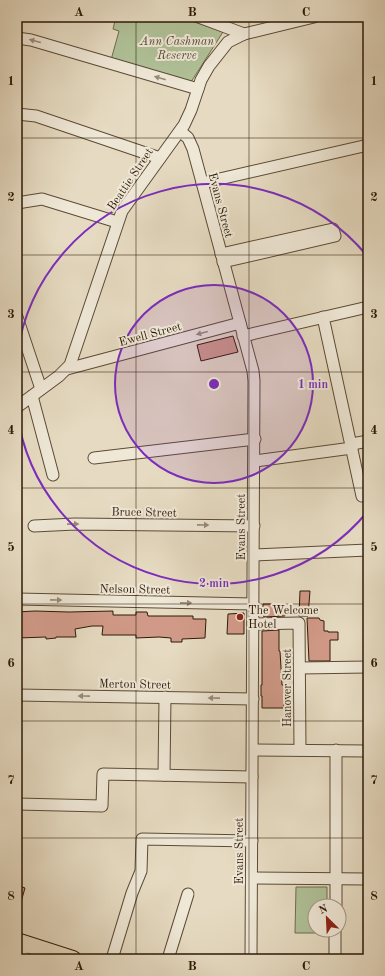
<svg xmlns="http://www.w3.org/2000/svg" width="385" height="976" font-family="'Old Standard TT',serif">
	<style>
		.green { fill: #b0c198; stroke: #6f6d50 }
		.building { fill: #d19a88; stroke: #2e1907 }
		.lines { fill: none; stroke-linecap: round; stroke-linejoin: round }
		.minor-casing { stroke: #5c4a36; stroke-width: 13 }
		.highway-casing { stroke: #2e1907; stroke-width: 18 }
		.minor { stroke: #efe8d7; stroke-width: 11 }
		.highway { stroke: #e6dbc2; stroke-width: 16 }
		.oneway { fill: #988b79 }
		.grid { fill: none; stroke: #2e1907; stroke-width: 1; stroke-opacity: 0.55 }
		.ring { fill: none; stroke: #7b2cbf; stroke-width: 2 }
		.poi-dot { fill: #8f2418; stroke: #efe8d7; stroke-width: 1.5 }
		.labels { text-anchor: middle; stroke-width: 4; stroke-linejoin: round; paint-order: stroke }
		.park-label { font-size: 12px; font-style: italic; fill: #554b32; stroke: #efe8d7 }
		.street-label { font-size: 12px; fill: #2e1907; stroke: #efe8d7 }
		.poi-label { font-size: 12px; fill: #2e1907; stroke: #efe8d7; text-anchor: start }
		.centre { fill: #7b2cbf; stroke: #efe8d7; stroke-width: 2 }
		.ring-label { font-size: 12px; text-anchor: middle; font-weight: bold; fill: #7b2cbf; stroke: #efe8d7; stroke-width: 4; stroke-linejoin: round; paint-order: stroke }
		.neatline { fill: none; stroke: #2e1907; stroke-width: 1.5 }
		.grid-label { font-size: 13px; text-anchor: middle; font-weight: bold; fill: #2e1907 }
	</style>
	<rect width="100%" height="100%" fill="#e6dbc2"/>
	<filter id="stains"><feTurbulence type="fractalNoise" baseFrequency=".005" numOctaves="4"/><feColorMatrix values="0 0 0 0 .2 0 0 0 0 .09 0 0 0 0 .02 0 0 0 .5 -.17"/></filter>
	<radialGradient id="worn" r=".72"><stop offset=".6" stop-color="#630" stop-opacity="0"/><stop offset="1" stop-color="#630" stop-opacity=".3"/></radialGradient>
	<g class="green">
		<path d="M116,17H180L223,32L191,82L111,60L119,31L113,29Z"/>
		<path d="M296,887H327V906H315V930H326V933H295Z"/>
	</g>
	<g class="building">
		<path d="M233,336L238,352L201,361L197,345Z"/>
		<path d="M300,591H310L308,616H299Z"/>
		<path d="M263,604H284L283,611H285V616L264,617L263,614Z"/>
		<path d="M35,611L69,612L113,611V615H136V612H147L148,616H193V619H206L205,638L182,639V642H171V638L159,637L136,638V635H102L103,626H92L75,629L76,637H56V638L46,639V637L18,638L17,612Z"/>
		<path d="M244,613V634H227L228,614Z"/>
		<path d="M307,618H319L320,620L324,621V631H328V632H338V640H330V661H309Z"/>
		<path d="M279,630V651H280L282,685H284V708H262V696H261V685H262V631Z"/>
		<path d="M17,885L25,888L19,909H17Z"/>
	</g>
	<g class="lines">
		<defs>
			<g id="minor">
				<path d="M199,17L244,34"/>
				<path d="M17,38L31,40L198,89"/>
				<path d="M17,114L36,116L160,158"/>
				<path d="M180,131L188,138L193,149L253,371L254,381L251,959"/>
				<path d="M202,183L368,145"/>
				<path d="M17,203L42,199L117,222"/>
				<path d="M221,254L333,229L335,236L223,262"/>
				<path d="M17,317L41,389"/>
				<path d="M323,317L362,496"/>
				<path d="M243,336L368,307"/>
				<path d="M67,369L240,323"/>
				<path d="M32,396L53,475"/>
				<path d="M17,407L59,376L70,365L122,211L184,125L191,110L201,80L209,66L228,42L244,34L314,17"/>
				<path d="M352,444L368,441"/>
				<path d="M94,458L255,439"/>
				<path d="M255,461L352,448"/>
				<path d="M34,526L75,524L254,526"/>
				<path d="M254,555L368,550"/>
				<path d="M17,599L253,604"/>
				<path d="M253,624L299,623L300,750"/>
				<path d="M300,668L368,667"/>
				<path d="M17,695L253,699"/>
				<path d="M253,750L368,751"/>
				<path d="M164,775L165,697"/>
				<path d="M17,804L102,806L103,774L252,777"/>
				<path d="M252,878L368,879"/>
				<path d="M336,906V750"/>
				<path d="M112,959L132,893L141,871L142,839L252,841"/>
				<path d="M168,959L188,894"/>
				<path d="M335,959V930"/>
			</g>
			<g id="highway">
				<path d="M17,941L73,959"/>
				<path d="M17,957L23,959"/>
			</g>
		</defs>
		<use href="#minor" class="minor-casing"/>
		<use href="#highway" class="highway-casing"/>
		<use href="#minor" class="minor"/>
		<use href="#highway" class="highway"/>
	</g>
	<defs><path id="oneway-solid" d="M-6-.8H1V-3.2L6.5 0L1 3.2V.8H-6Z"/></defs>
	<g class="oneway">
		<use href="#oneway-solid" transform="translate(35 41) rotate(-165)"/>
		<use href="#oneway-solid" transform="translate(160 78) rotate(-164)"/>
		<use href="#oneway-solid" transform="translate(202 333) rotate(165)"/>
		<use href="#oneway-solid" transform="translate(73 524) rotate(-1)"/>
		<use href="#oneway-solid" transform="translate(203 525) rotate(1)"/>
		<use href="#oneway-solid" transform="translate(56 600) rotate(1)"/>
		<use href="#oneway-solid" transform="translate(186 603) rotate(1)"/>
		<use href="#oneway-solid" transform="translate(84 696) rotate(-179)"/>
		<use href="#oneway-solid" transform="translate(214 698) rotate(-179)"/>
	</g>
	<path class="grid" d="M136,17V959M249,17V959M17,138H368M17,255H368M17,372H368M17,488H368M17,604H368M17,721H368M17,838H368"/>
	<circle cx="214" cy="384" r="99" fill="#7b2cbf" fill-opacity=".12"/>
	<g class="ring">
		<circle cx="214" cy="384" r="99"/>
		<path d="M368 511A199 199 0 0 1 17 413M17 355A199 199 0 0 1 368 257"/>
	</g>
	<circle class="poi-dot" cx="240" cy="617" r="4"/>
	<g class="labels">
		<g class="park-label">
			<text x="177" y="45">Ann Cashman<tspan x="177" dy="14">Reserve</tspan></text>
		</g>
		<g class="street-label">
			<text transform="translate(130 179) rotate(-56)" y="4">Beattie Street</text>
			<text transform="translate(221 205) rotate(75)" y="4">Evans Street</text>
			<text transform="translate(150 334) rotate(-15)" y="4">Ewell Street</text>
			<text transform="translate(144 512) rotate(1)" y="4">Bruce Street</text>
			<text transform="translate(241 527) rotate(-90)" y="4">Evans Street</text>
			<text transform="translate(135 589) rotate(1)" y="4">Nelson Street</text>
			<text transform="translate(135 684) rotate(1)" y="4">Merton Street</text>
			<text transform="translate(287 688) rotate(-90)" y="4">Hanover Street</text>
			<text transform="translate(239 851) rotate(-90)" y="4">Evans Street</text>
		</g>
		<g class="poi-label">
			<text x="248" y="614">The Welcome<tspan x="248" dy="14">Hotel</tspan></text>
		</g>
	</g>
	<circle cx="214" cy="384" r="6" class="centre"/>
	<g class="ring-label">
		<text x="313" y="388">1 min</text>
		<text x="214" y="587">2 min</text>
	</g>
	<rect width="385" height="976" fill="none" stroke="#e6dbc2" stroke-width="44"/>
	<g transform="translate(327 918) rotate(336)"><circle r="19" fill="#efe8d7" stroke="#a29584"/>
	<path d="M0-3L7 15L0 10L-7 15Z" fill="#8f2418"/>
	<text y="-6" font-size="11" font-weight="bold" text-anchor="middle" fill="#2e1907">N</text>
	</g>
	<rect x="22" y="22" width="341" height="932" class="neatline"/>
	<g class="grid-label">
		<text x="79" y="16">A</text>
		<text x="192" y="16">B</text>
		<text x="306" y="16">C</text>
		<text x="11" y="85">1</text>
		<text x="374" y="85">1</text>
		<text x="11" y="201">2</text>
		<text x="374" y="201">2</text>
		<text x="11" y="318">3</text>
		<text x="374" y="318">3</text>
		<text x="11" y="434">4</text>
		<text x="374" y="434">4</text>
		<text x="11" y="551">5</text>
		<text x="374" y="551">5</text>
		<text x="11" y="667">6</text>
		<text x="374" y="667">6</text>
		<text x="11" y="784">7</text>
		<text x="374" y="784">7</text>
		<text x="11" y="900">8</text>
		<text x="374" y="900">8</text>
		<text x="79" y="970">A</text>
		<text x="192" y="970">B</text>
		<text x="306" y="970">C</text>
	</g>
	<rect width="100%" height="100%" filter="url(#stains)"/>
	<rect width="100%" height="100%" fill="url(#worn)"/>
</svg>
